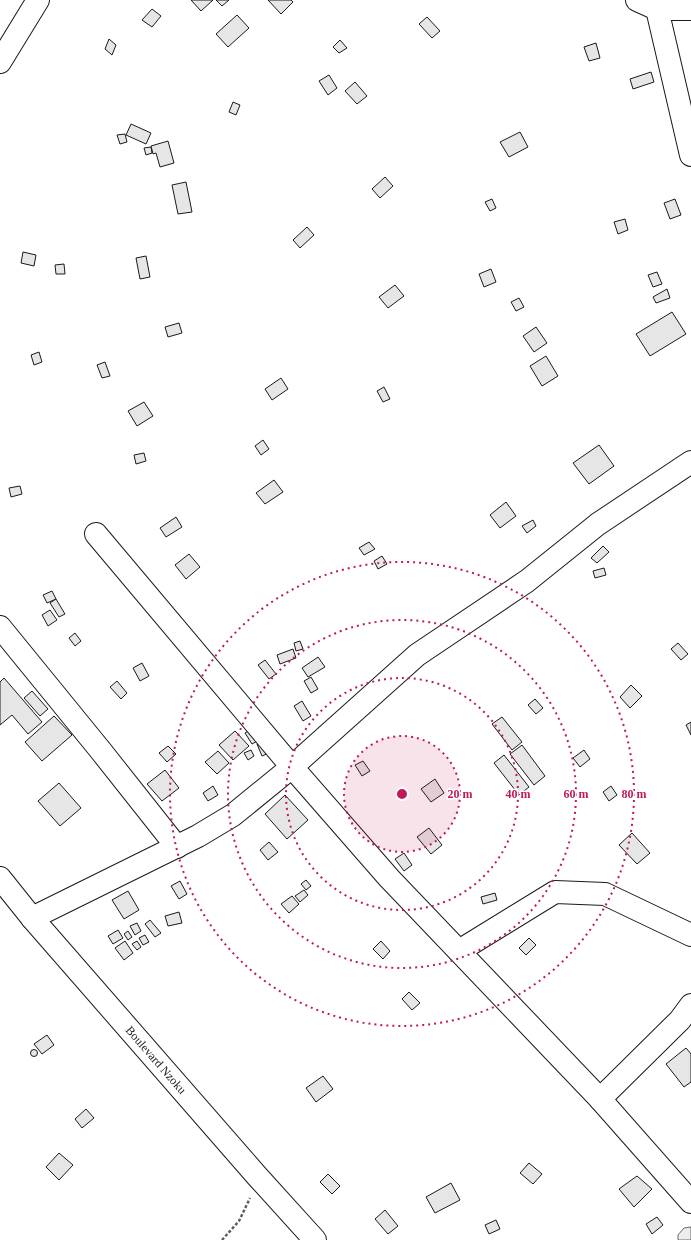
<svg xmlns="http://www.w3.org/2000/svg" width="691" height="1240" font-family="Georgia,serif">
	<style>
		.built { fill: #ededed; stroke: #6a6a6a }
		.building { fill: #e6e6e6; stroke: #1a1a1a }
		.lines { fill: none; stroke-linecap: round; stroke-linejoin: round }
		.minor-casing { stroke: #1a1a1a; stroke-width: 24 }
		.path { stroke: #5f5f5f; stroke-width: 2.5; stroke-dasharray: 3 2; stroke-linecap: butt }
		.minor { stroke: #fff; stroke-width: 22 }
		.ring { fill: none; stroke: #c2185b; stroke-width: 2; stroke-dasharray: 2 4 }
		.labels { text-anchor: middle; stroke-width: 3; stroke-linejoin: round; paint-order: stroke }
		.street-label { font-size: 12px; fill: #1a1a1a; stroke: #fff }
		.centre { fill: #c2185b; stroke: #fff; stroke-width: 2 }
		.ring-label { font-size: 12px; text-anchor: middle; font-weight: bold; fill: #c2185b; stroke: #fff; stroke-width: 3; stroke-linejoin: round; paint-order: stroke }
	</style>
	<rect width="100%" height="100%" fill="#fff"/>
	<path class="built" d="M691,1227V1240H678V1235L684,1228Z"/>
	<g class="building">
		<path d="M191,0H213L201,11Z"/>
		<path d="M216,0H229L222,6Z"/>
		<path d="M268,0H291L293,2L281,14Z"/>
		<path d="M152,9L161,16L152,27L142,20Z"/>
		<path d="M237,15L249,28L228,47L216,34Z"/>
		<path d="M427,17L440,31L432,38L419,24Z"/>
		<path d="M109,39L116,45L112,55L105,49Z"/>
		<path d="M340,40L347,48L339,53L333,47Z"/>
		<path d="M596,43L600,58L589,61L584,47Z"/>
		<path d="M651,72L654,82L633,89L630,79Z"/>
		<path d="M329,75L337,88L328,95L319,81Z"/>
		<path d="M355,82L367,96L357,104L345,91Z"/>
		<path d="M233,102L240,105L236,115L229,112Z"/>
		<path d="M131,124L151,133L146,144L126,135Z"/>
		<path d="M520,132L528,147L509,157L500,142Z"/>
		<path d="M125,134L127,142L120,144L117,135Z"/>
		<path d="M168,141L174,163L160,167L156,153L153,154L151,146Z"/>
		<path d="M151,147L152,153L146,155L144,148Z"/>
		<path d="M385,177L393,186L380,198L372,189Z"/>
		<path d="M186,182L192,212L178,214L172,185Z"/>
		<path d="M492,199L496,208L490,211L485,202Z"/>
		<path d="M675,199L681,215L670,219L664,203Z"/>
		<path d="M625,219L628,230L618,234L614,222Z"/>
		<path d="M307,227L314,235L300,248L293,240Z"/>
		<path d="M23,252L36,255L34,266L21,263Z"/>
		<path d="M146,256L150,277L140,279L136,258Z"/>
		<path d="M64,264L65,274H56L55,265Z"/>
		<path d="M491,269L496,282L484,287L479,274Z"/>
		<path d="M657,272L662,284L653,287L648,275Z"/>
		<path d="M395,285L404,296L388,308L379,297Z"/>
		<path d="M667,289L670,298L656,303L653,297Z"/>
		<path d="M519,298L524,307L516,311L511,302Z"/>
		<path d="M672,312L686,334L650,356L636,334Z"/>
		<path d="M179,323L182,333L168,337L165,327Z"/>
		<path d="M536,327L547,343L534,352L523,336Z"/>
		<path d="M39,352L42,362L34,365L31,355Z"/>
		<path d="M546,356L558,376L542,386L530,366Z"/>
		<path d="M105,362L110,376L102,378L97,365Z"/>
		<path d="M281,378L288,389L272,400L265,389Z"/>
		<path d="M384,387L390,399L383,402L377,391Z"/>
		<path d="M144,402L153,416L137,426L128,411Z"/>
		<path d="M263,440L269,449L261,455L255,446Z"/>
		<path d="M599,445L614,466L589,484L573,463Z"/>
		<path d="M144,453L146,461L136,464L134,455Z"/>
		<path d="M274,480L283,492L265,504L256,493Z"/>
		<path d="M20,486L22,494L11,497L9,488Z"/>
		<path d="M506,502L516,516L500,528L490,515Z"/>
		<path d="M176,517L182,527L166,537L160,528Z"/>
		<path d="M533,520L536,526L527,533L522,526Z"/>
		<path d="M369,542L375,549L364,555L359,548Z"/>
		<path d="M603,546L609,552L597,563L591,558Z"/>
		<path d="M189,554L200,567L186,579L175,565Z"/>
		<path d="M382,556L387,564L378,569L374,561Z"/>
		<path d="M604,568L606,575L595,578L593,571Z"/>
		<path d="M52,591L56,599L47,603L43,595Z"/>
		<path d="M56,599L65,614L59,617L50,603Z"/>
		<path d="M50,610L57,620L48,626L42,615Z"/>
		<path d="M75,633L81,641L75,646L69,638Z"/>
		<path d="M300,641L303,649L296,651L294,643Z"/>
		<path d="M678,643L688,654L681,660L671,649Z"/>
		<path d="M293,649L296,658L280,664L277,655Z"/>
		<path d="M318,657L325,667L308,677L302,668Z"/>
		<path d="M265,660L276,674L269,679L258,665Z"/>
		<path d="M142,663L149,676L140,681L133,668Z"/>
		<path d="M311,677L318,689L311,693L304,681Z"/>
		<path d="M4,678L42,722L28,734L12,715L0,725V682Z"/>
		<path d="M117,681L127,693L121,699L110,687Z"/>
		<path d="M631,685L642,696L630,708L620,697Z"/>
		<path d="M32,691L48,709L40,716L24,698Z"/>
		<path d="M535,699L543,708L536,714L528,705Z"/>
		<path d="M302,701L311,716L303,721L294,706Z"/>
		<path d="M54,716L72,735L42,761L25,742Z"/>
		<path d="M502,717L522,742L512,750L492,724Z"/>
		<path d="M691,722V735L686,725Z"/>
		<path d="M253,728L261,739L252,744L245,733Z"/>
		<path d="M235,731L249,746L233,760L219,745Z"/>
		<path d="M265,741L269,753L262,756L257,744Z"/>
		<path d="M522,745L545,776L534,785L510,754Z"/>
		<path d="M168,746L176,754L167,762L159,753Z"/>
		<path d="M251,750L254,756L248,760L244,753Z"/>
		<path d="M584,750L590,759L580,767L573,758Z"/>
		<path d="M218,751L229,763L217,774L205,762Z"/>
		<path d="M504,755L529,787L519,795L494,763Z"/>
		<path d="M363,761L370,771L362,776L355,765Z"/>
		<path d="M165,770L179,788L162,801L147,784Z"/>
		<path d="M435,779L444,793L431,802L421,789Z"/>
		<path d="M59,783L81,808L60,826L38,801Z"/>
		<path d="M213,786L218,795L208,801L203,793Z"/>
		<path d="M611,786L617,795L609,801L603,792Z"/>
		<path d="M285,795L308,820L287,839L265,814Z"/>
		<path d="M429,828L442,845L431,854L417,837Z"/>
		<path d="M632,833L650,853L637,864L619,845Z"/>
		<path d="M269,842L278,852L268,860L260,850Z"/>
		<path d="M404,853L412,865L404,871L395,859Z"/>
		<path d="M306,880L311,886L306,890L301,884Z"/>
		<path d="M180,881L187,894L179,899L171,886Z"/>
		<path d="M304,890L308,895L300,902L295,896Z"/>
		<path d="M128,891L139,910L124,919L112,900Z"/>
		<path d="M495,893L497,900L483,904L481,897Z"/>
		<path d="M292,896L299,904L289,913L281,904Z"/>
		<path d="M179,912L182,923L168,926L165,916Z"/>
		<path d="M150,920L161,933L155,937L145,924Z"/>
		<path d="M137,923L141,931L135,935L130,926Z"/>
		<path d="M118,930L123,938L113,944L108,936Z"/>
		<path d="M128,931L132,937L128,940L124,934Z"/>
		<path d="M145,935L149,942L143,945L139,938Z"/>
		<path d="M529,938L536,945L526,955L519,948Z"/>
		<path d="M125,941L133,953L124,960L115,948Z"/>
		<path d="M137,941L141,947L137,950L132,944Z"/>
		<path d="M381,941L390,951L383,959L373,949Z"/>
		<path d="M409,992L420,1003L412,1010L402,999Z"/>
		<path d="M47,1035L54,1045L42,1054L34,1044Z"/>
		<path d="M686,1048L691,1054V1082L684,1087L666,1064Z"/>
		<circle cx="34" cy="1053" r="3.5"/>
		<path d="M323,1076L333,1089L316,1102L306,1088Z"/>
		<path d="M86,1109L94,1118L82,1128L75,1119Z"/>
		<path d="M59,1153L73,1165L59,1180L46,1167Z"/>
		<path d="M529,1163L542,1174L533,1184L520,1173Z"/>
		<path d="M328,1174L340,1186L332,1194L320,1182Z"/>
		<path d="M637,1176L652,1189L634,1207L619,1189Z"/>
		<path d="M451,1183L460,1200L435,1213L426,1197Z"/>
		<path d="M385,1210L398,1226L388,1234L375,1219Z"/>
		<path d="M657,1217L663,1225L652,1234L646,1224Z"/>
		<path d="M496,1220L500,1229L489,1234L485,1225Z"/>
	</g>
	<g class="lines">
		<defs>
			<g id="minor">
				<path d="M637,0L657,9H691"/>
				<path d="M657,9L691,155"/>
				<path d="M0,62L38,0"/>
				<path d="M96,534L292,767L389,878L600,1099L691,1202"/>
				<path d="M0,627L101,751L177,847"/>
				<path d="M0,878L32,918L257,1176L315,1240"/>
				<path d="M32,918L198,836L233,815L292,767L417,655L527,581L598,524L691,462"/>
				<path d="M459,951L555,892L605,894L691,935"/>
				<path d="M600,1099L680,1020L691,1005"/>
			</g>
		</defs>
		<use href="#minor" class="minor-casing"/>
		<path class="path" d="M222,1240L239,1221L250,1198"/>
		<use href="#minor" class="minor"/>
	</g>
	<circle cx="402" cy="794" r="58" fill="#c2185b" fill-opacity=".12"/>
	<g class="ring">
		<circle cx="402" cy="794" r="58"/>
		<circle cx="402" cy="794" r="116"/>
		<circle cx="402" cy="794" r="174"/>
		<circle cx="402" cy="794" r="232"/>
	</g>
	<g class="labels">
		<g class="street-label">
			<text transform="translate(156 1060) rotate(49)" y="4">Boulevard Nzoku</text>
		</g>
	</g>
	<circle cx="402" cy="794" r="6" class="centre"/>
	<g class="ring-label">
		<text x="460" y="798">20 m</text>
		<text x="518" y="798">40 m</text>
		<text x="576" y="798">60 m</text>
		<text x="634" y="798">80 m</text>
	</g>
</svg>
